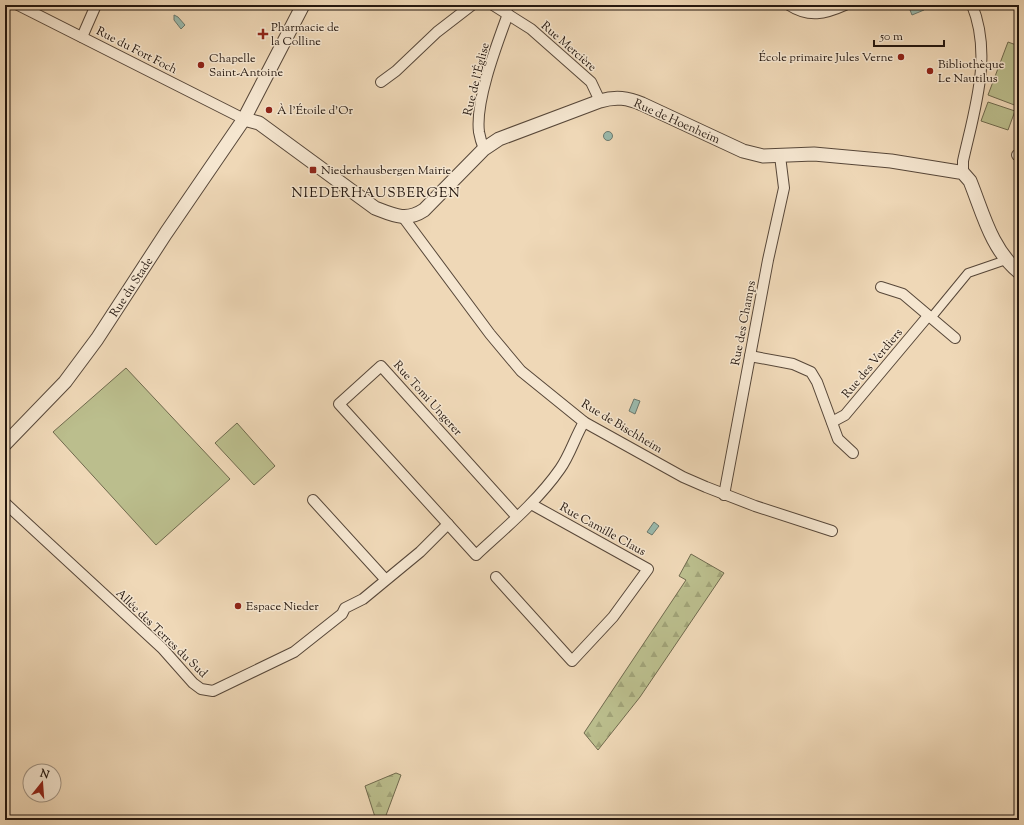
<svg xmlns="http://www.w3.org/2000/svg" width="1024" height="825" font-family="'Sorts Mill Goudy',serif">
	<style>
		.green { fill: #bbbe8d; stroke: #706a4e }
		.forest { fill: url(#forest-firs); stroke: #706a4e }
		.water { fill: #9abaad; stroke: #6b796e }
		.lines { fill: none; stroke-linecap: round; stroke-linejoin: round }
		.pedestrian-casing { stroke: #574739; stroke-width: 10 }
		.minor-casing { stroke: #574739; stroke-width: 12 }
		.tertiary-casing { stroke: #574739; stroke-width: 15 }
		.pedestrian { stroke: #f5e6d0; stroke-width: 8 }
		.minor { stroke: #f5e6d0; stroke-width: 10 }
		.tertiary { stroke: #f5e6d0; stroke-width: 13 }
		.poi-dot { fill: #8f2418; stroke: #f5e6d0; stroke-width: 1.5 }
		.labels { text-anchor: middle; stroke-width: 3; stroke-linejoin: round; paint-order: stroke }
		.poi-label { font-size: 12px; fill: #24170f; stroke: #f5e6d0; text-anchor: start }
		.street-label { font-size: 12px; fill: #24170f; stroke: #f5e6d0 }
		.quarter-label { font-size: 14px; letter-spacing: 1px; fill: #24170f; stroke: #f5e6d0 }
	</style>
	<defs>
		<pattern id="forest-firs" width="22" height="20" patternUnits="userSpaceOnUse"><rect width="22" height="20" fill="#bbbe8d"/><path d="M5 1l3.5 6h-7zM16 11l3.5 6h-7z" fill="#a1a378"/></pattern>
	</defs>
	<rect width="100%" height="100%" fill="#efd8b7"/>
	<filter id="stains"><feTurbulence type="fractalNoise" baseFrequency=".005" numOctaves="4"/><feColorMatrix values="0 0 0 0 .2 0 0 0 0 .09 0 0 0 0 .02 0 0 0 .5 -.17"/></filter>
	<radialGradient id="worn" r=".72"><stop offset=".6" stop-color="#630" stop-opacity="0"/><stop offset="1" stop-color="#630" stop-opacity=".3"/></radialGradient>
	<g class="green">
		<path d="M1008,42L1019,46V100L1017,106L988,95Z"/>
		<path d="M988,102L1015,111L1008,130L981,121Z"/>
		<path d="M126,368L230,479L156,545L53,432Z"/>
		<path d="M237,423L275,466L254,485L215,443Z"/>
	</g>
	<g class="forest">
		<path d="M691,554L724,573L640,697L598,750L584,733L686,580L679,576Z"/>
		<path d="M396,773L401,775L385,818L376,820L365,786Z"/>
	</g>
	<g class="water">
		<path d="M921,5L924,10L912,15L910,10Z"/>
		<path d="M174,15L178,17L185,25L181,29L174,20Z"/>
		<circle cx="608" cy="136" r="4.5"/>
		<path d="M634,399L640,401L635,414L629,411Z"/>
		<path d="M654,522L659,526L652,535L647,532Z"/>
	</g>
	<g class="lines">
		<defs>
			<path id="pedestrian" d="M931,318L968,273L1006,260"/>
			<g id="minor">
				<path d="M18,5L244,119"/>
				<path d="M493,5L531,29L591,82L600,101"/>
				<path d="M789,5C809,18 825,14 845,5"/>
				<path d="M82,37L96,5"/>
				<path d="M381,82L396,71L437,32L472,5"/>
				<path d="M484,149C482,144 480,138 479,132C475,101 497,44 508,14"/>
				<path d="M1017,155H1019"/>
				<path d="M963,173V161C974,111 993,56 972,5"/>
				<path d="M403,217L490,334L521,371L584,422L683,477L706,487L755,506L832,531"/>
				<path d="M881,287L903,294L955,338"/>
				<path d="M750,356L793,364L811,372L817,382L838,439L853,453"/>
				<path d="M832,422L845,415L928,316"/>
				<path d="M724,495L768,260L784,188L780,156"/>
				<path d="M313,500L385,579"/>
				<path d="M5,503L162,648L193,683L201,689L213,691L294,652L342,614L345,608L363,599L420,552L448,524"/>
				<path d="M517,517L381,366L339,404L476,555C505,528 537,502 560,469C570,455 575,437 584,422"/>
				<path d="M496,577L572,661L613,617L648,569L531,504"/>
			</g>
			<g id="tertiary">
				<path d="M244,119L259,123L375,208C393,215 406,222 424,210L484,149L499,139L600,101C616,96 628,98 642,104L743,151L763,156L814,154L891,161L959,172L963,173L970,181C983,213 991,249 1019,272"/>
				<path d="M5,444L65,382L97,339L166,233L244,119L303,5"/>
			</g>
		</defs>
		<use href="#pedestrian" class="pedestrian-casing"/>
		<use href="#minor" class="minor-casing"/>
		<use href="#tertiary" class="tertiary-casing"/>
		<use href="#pedestrian" class="pedestrian"/>
		<use href="#minor" class="minor"/>
		<use href="#tertiary" class="tertiary"/>
	</g>
	<g class="poi-dot">
		<path d="M261 28h4v4h4v4h-4v4h-4v-4h-4v-4h4z"/>
		<circle cx="901" cy="57" r="4"/>
		<circle cx="201" cy="65" r="4"/>
		<circle cx="930" cy="71" r="4"/>
		<circle cx="269" cy="110" r="4"/>
		<rect x="309" y="166" width="8" height="8" rx="2"/>
		<circle cx="238" cy="606" r="4"/>
	</g>
	<g class="labels">
		<g class="poi-label">
			<text x="271" y="31">Pharmacie de<tspan x="271" dy="14">la Colline</tspan></text>
			<text x="893" y="61" text-anchor="end">École primaire Jules Verne</text>
			<text x="209" y="62">Chapelle<tspan x="209" dy="14">Saint-Antoine</tspan></text>
			<text x="938" y="68">Bibliothèque<tspan x="938" dy="14">Le Nautilus</tspan></text>
			<text x="277" y="114">À l'Étoile d'Or</text>
			<text x="321" y="174">Niederhausbergen Mairie</text>
			<text x="246" y="610">Espace Nieder</text>
		</g>
		<g class="street-label">
			<text transform="translate(569 46) rotate(41)" y="4">Rue Mercière</text>
			<text transform="translate(137 50) rotate(27)" y="4">Rue du Fort Foch</text>
			<text transform="translate(476 79) rotate(-76)" y="4">Rue de l'Église</text>
			<text transform="translate(677 121) rotate(24)" y="4">Rue de Hoenheim</text>
			<text transform="translate(131 287) rotate(-57)" y="4">Rue du Stade</text>
			<text transform="translate(743 323) rotate(-79)" y="4">Rue des Champs</text>
			<text transform="translate(872 363) rotate(-50)" y="4">Rue des Verdiers</text>
			<text transform="translate(428 398) rotate(48)" y="4">Rue Tomi Ungerer</text>
			<text transform="translate(622 426) rotate(31)" y="4">Rue de Bischheim</text>
			<text transform="translate(603 529) rotate(29)" y="4">Rue Camille Claus</text>
			<text transform="translate(162 633) rotate(44)" y="4">Allée des Terres du Sud</text>
		</g>
		<g class="quarter-label">
			<text x="376" y="197">NIEDERHAUSBERGEN</text>
		</g>
	</g>
	<rect width="1024" height="825" fill="none" stroke="#efd8b7" stroke-width="20"/>
	<rect x="6" y="6" width="1012" height="813" fill="none" stroke="#24170f" stroke-width="2"/>
	<rect x="10" y="10" width="1004" height="805" fill="none" stroke="#24170f"/>
	<g transform="translate(42 783) rotate(17)"><circle r="19" fill="#f5e6d0" stroke="#a19383"/>
	<path d="M0-3L7 15L0 10L-7 15Z" fill="#8f2418"/>
	<text y="-6" font-size="11" font-weight="bold" text-anchor="middle" fill="#24170f">N</text>
	</g>
	<path d="M874 40v6h70v-6" fill="none" stroke="#24170f" stroke-width="2"/>
	<text x="880" y="40" font-size="12" fill="#24170f" stroke="#f5e6d0" stroke-width="3" paint-order="stroke">50 m</text>
	<rect width="100%" height="100%" filter="url(#stains)"/>
	<rect width="100%" height="100%" fill="url(#worn)"/>
</svg>
